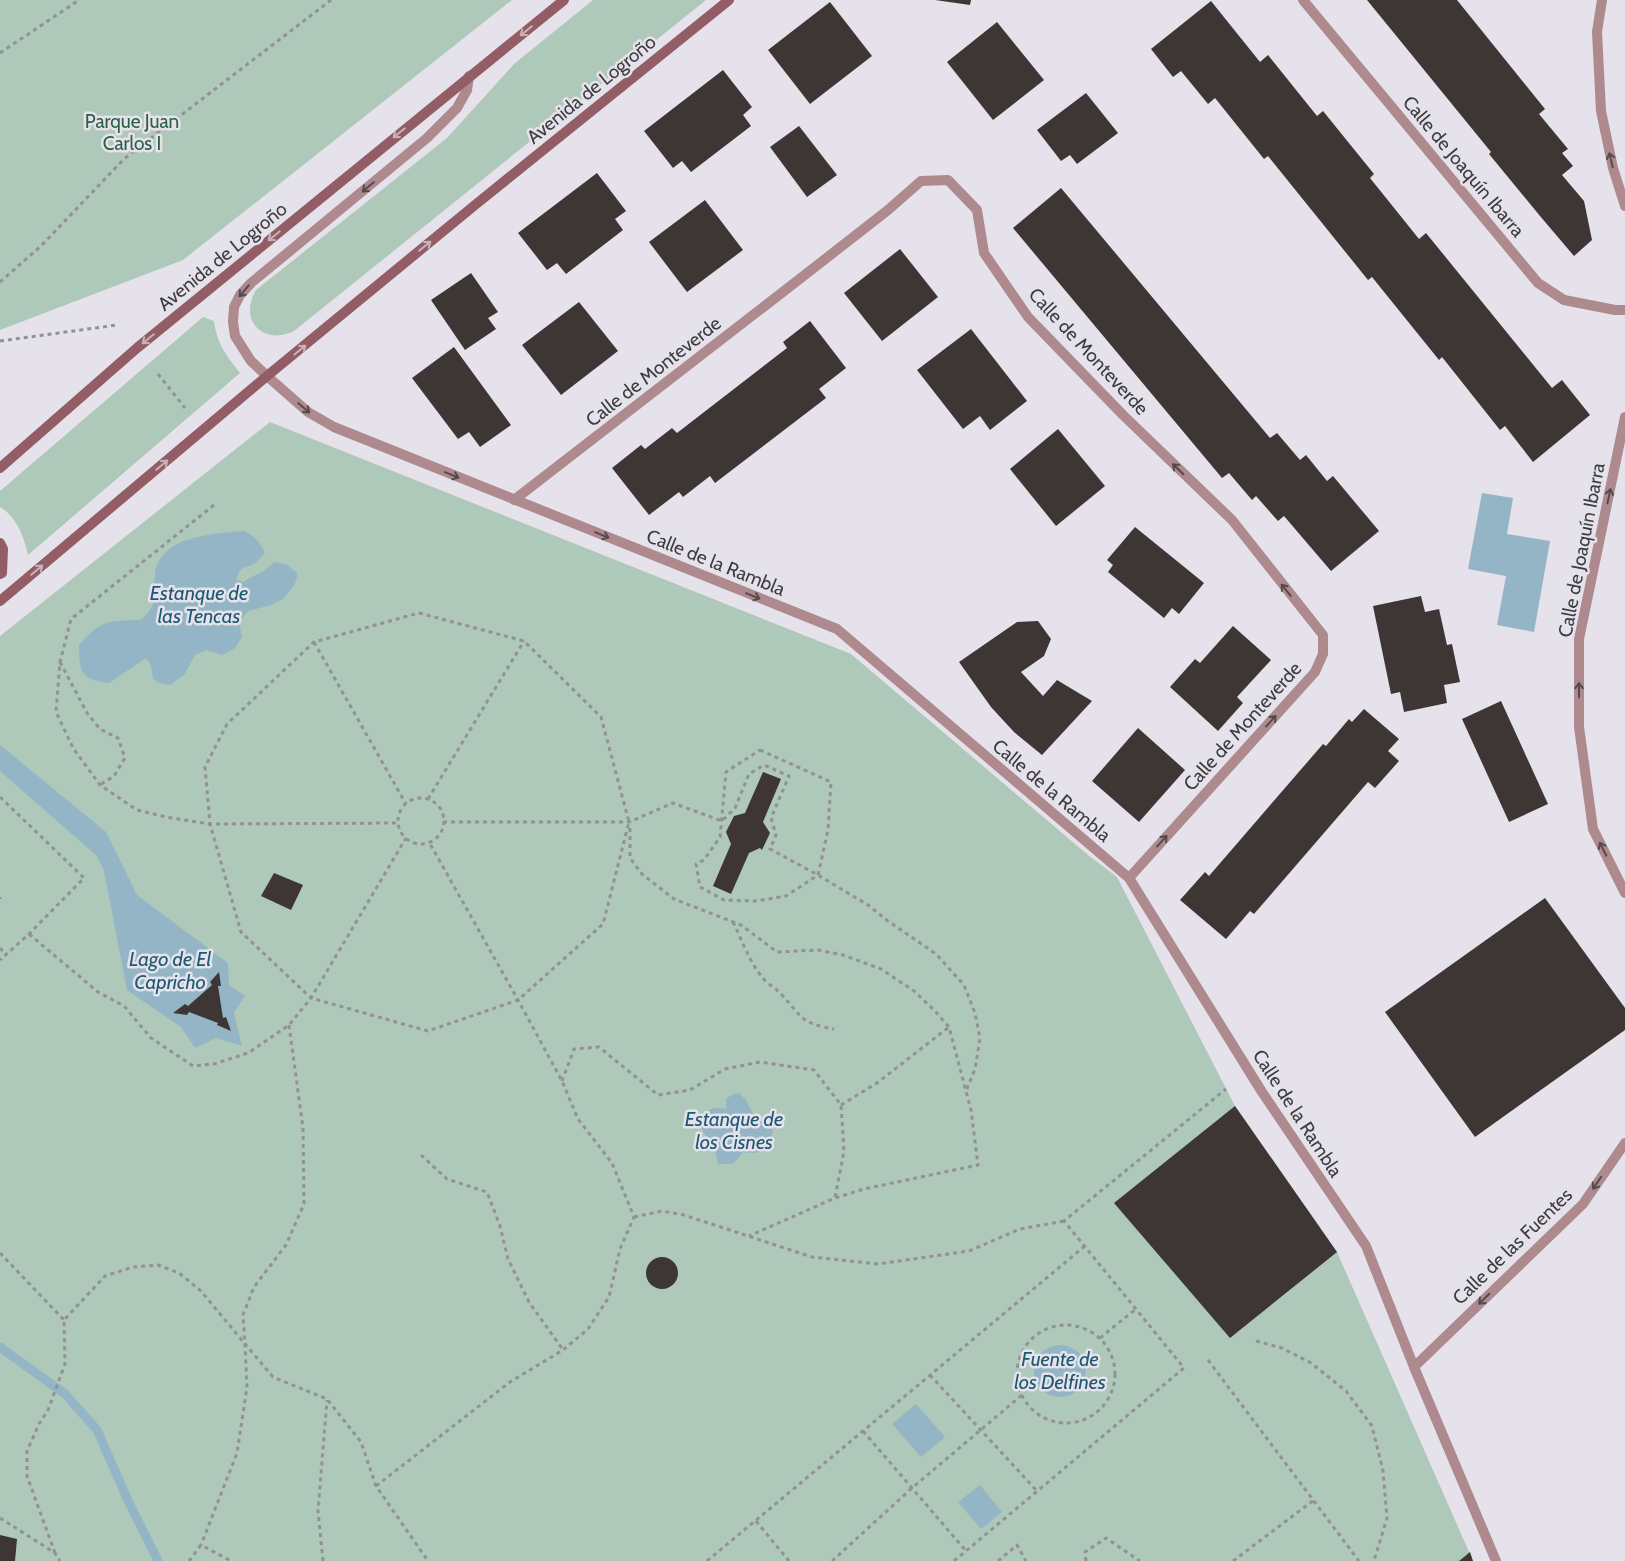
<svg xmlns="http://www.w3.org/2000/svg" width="1625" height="1561" font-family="Cabin,sans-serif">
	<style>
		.green { fill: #aec8b9 }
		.water { fill: #94b5c5 }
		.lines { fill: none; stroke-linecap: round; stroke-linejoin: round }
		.stream { stroke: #94b5c5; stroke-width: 9 }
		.building { fill: #3e3535 }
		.path { stroke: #939197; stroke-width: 3; stroke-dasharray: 4 4; stroke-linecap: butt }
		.street { stroke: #ae898e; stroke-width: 10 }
		.secondary { stroke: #925d65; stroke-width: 10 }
		.oneway { stroke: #c8b3bc }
		.oneway2 { stroke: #544b4f }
		.labels { text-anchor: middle; stroke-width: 5; stroke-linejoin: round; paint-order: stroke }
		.street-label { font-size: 19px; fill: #3d3c3f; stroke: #e5e2eb }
		.park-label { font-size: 19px; fill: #2c6045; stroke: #e5e2eb }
		.water-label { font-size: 20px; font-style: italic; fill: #1d5972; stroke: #e5e2eb }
	</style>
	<rect width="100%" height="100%" fill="#e5e2eb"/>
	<g class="green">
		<path d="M0,0H512L183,260L0,330Z"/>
		<path d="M593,0H706L294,331C263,346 238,320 256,290L447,138L514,64Z"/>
		<path d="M203,317L214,321C216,342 227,357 240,373L28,555C24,537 17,517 0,507V491Z"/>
		<path d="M270,422L851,654L1088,855L1117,877L1235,1106L1337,1252L1473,1561H0V636Z"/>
	</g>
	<g class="water">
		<path d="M1482,493L1513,498L1507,534L1550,541L1534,632L1497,625L1506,576L1468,569Z"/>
		<path d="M244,531C256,537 260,542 265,553L254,564L241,569L236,579L243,582L263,571L275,562L286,564L298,574L294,586L283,599L271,605L248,611L239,623L242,637L235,648L222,655L207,650L195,655L184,675L170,685L159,683L153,679L151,665L146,658L109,683C81,680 79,672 79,645C102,619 108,621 141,620C159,605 153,595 155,575C159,535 214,534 244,531Z"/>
		<path d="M0,745L106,832L137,895L228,963L229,985L245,996L234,1013L242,1046L216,1038L195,1048L181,1027L127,990L104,871L97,856L0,771Z"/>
		<path d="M739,1093L746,1100L754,1116L765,1122L773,1130L771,1139L764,1151L754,1153L743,1152L733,1164H718L713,1140C710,1138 706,1137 704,1133C698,1123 703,1110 715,1108C718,1107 723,1109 726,1109V1099L733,1094Z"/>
		<circle cx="1060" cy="1371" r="26"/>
		<path d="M916,1404L945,1437L921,1457L892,1424Z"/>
		<path d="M980,1485L1002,1512L981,1529L958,1502Z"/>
	</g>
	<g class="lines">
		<path class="stream" d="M0,1347L65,1394L97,1430L130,1505L158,1561"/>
	</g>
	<g class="building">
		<path d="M935,0H971L970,5Z"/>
		<path d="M1367,0H1457L1545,109L1539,114L1568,149L1562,153L1573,166L1562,175L1584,201L1592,240L1574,256L1540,216L1489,154L1491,152Z"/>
		<path d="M1211,1L1260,62L1268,55L1317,116L1323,111L1374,174L1370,178L1419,239L1426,233L1552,388L1562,380L1590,415L1533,462L1505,426L1500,430L1442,357L1439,360L1372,277L1368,280L1268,156L1264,159L1215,98L1208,104L1181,71L1173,77L1151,49Z"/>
		<path d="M830,2L872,56L810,104L768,50Z"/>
		<path d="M997,22L1044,80L993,120L947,62Z"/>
		<path d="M723,70L752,107L743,115L751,126L691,172L682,161L673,168L644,131Z"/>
		<path d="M1086,93L1118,133L1077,164L1070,155L1061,161L1037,130Z"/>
		<path d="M799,126L837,175L807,197L770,147Z"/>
		<path d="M597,173L626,211L615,219L623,230L566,274L557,263L547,270L518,233Z"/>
		<path d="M1061,188L1270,438L1277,433L1300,460L1306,455L1327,481L1333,476L1379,531L1331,571L1284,516L1278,521L1256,496L1252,500L1229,473L1222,478L1013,228Z"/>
		<path d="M705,200L743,250L687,292L649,242Z"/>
		<path d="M900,249L938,297L882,341L844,293Z"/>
		<path d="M471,273L498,312L488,318L496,329L465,350L431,300Z"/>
		<path d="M579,302L618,351L561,395L522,345Z"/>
		<path d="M810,321L846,368L819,389L826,398L715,483L710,476L683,497L679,492L649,515L612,468L641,445L645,449L672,428L677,433L787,348L783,342Z"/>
		<path d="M971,329L1027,401L990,430L980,416L963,429L917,370Z"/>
		<path d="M454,347L511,425L480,447L469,432L458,439L412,378Z"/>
		<path d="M1058,429L1105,486L1056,526L1010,469Z"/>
		<path d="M1135,527L1204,583L1179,614L1172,608L1164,618L1108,572L1113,565L1107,560Z"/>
		<path d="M1421,596L1425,612L1439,609L1447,645L1452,644L1460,682L1444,685L1447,703L1404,712L1400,692L1391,694L1373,606Z"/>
		<path d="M1038,621L1051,639L1044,656L1021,672L1043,696L1057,680L1092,701L1042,755L1014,732L991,707L959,662L1017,622Z"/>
		<path d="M1233,626L1271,660L1237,697L1243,703L1218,731L1170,687L1195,659L1200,663Z"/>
		<path d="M1501,701L1548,804L1509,822L1462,719Z"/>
		<path d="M1364,709L1399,739L1388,751L1399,761L1375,788L1368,782L1254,914L1250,911L1226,939L1180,900L1205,872L1209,876L1323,744L1326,746L1349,719L1352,722Z"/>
		<path d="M1138,728L1185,770L1139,822L1092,781Z"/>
		<path d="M763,772L781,779L763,822L770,833L762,850L760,848L749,853L731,894L713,886L731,844L726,832L734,816L745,813Z"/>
		<path d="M274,873L303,885L291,910L261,896Z"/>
		<path d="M1545,898L1625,1008V1030L1475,1137L1385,1012Z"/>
		<path d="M219,972L221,986H218L223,1018L226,1017L231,1031L217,1025L218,1023L189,1012L187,1015L173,1013L185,1004L188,1006L212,985L210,982Z"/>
		<path d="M1235,1106L1337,1252L1230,1338L1114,1203Z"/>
		<circle cx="662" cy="1273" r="16"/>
		<path d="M0,1535L17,1539L15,1561H0Z"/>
		<path d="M1470,1552L1473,1561H1459L1464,1557Z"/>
	</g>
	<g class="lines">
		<g class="path">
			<path d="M0,53L79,0"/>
			<path d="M0,282L41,246L124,159L331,0"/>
			<path d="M0,341L117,325"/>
			<path d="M158,374L185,408"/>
			<path d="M214,505L71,619L60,662L56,712L73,748L100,785L137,810L166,817L210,824L398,823"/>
			<path d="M419,613L524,641L601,717L629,822L603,924L518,1000L428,1031L311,998L241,932L210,824L205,767L227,724L314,642Z"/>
			<path d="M314,642L406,804"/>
			<path d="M60,662L87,713L100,729L118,738L125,758L114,776L100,785"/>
			<path d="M760,750L831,782L828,830L818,875L786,896L756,901L724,900L700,887L696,864L704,860L720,837L726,772Z"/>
			<path d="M0,797L84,878L29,934L0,960"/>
			<circle cx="421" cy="821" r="23"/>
			<path d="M428,799L524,641"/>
			<path d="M443,822H629L673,803L722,821L735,808L749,774L764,765L789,776L771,818L776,835L770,849L818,875L868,905L888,921L936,954L964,985L975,1013L980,1038L975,1069L966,1091"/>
			<path d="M630,828V858L642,874L674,899L741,925L777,952L818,950L843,955L881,969L914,991L935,1011L949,1027L971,1110L978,1165L864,1189L835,1198L749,1236"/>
			<path d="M0,897V899"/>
			<path d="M733,922C742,940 749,961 762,977C767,984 776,988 782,995C803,1018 800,1023 834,1029"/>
			<path d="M29,934L98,992L124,1006L151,1038L193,1066L214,1064L248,1053L289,1025L311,998L406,838"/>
			<path d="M0,948L6,955"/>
			<path d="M289,1025L303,1128L304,1204L286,1245L254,1287L243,1315L245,1344L273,1377L327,1399L361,1442L376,1486L428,1561"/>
			<path d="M562,1081L574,1049L599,1047L658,1095L690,1090L725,1069L760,1062L814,1070L841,1105L844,1151L835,1198"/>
			<path d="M841,1105L877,1083L949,1027"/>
			<path d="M421,1155L447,1179L487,1192L500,1226L508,1259L529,1302L563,1350"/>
			<path d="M634,1217L662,1211L684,1215L812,1257L878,1264L969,1251L1020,1229L1064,1221"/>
			<path d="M0,1253L64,1320"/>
			<circle cx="1066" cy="1374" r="49"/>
			<path d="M1100,1338L1136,1309"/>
			<path d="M1256,1341L1282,1348L1311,1363L1346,1391L1372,1426L1383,1471L1387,1518L1374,1561"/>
			<path d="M1208,1360L1359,1561"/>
			<path d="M930,1375L1037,1491"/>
			<path d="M863,1431L966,1551"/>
			<path d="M376,1486L510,1382L563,1350L588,1329L609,1297L620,1249L634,1217L612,1163L578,1119L562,1081L518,1000L429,842"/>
			<path d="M0,1518L55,1553L60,1561"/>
			<path d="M756,1521L789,1561"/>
			<path d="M55,1553L27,1476V1451L39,1424L48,1410L65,1364L64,1320L105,1276L133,1267L158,1265L179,1273L201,1291L245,1344L247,1387L237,1453L201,1545"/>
			<path d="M189,1561L201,1545L231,1561"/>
			<path d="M323,1561L318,1511L327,1400"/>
			<path d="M707,1561L1085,1246"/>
			<path d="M832,1561L912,1488L1022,1395"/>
			<path d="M954,1561L1184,1368L1064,1221L1226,1089"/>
			<path d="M998,1561L1017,1545L1026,1561"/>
			<path d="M1086,1561L1085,1552L1106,1538L1140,1561"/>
			<path d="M1233,1561L1314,1500"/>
		</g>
		<g class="street">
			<path d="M1303,0L1538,283L1564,300L1615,310H1625"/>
			<path d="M1602,0L1597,32L1601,111L1613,168L1625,206"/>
			<path d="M469,76L467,90L457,108L427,138L251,283L240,295L234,307L233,322L235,336L251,361L267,376L308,412L334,427L837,629L1129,878L1262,1092L1366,1246L1414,1367L1496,1561"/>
			<path d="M1625,417L1579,639V727L1593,829L1625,893"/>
			<path d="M514,500L806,274L888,210L921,181L948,180L977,210L984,253L1028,317L1123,415L1232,520L1323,635V654L1315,672L1129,878"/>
			<path d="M1414,1367L1583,1204L1625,1143"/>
		</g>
		<g class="secondary">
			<path d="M0,468L137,348L564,0"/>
			<path d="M0,543L3,549L2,573L0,574"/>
			<path d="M0,601L267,376L475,205L729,0"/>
		</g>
	</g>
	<defs><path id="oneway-shaft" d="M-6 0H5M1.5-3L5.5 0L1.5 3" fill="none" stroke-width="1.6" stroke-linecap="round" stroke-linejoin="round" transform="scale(1.25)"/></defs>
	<g class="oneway">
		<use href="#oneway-shaft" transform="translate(526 31) rotate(141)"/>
		<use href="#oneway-shaft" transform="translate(399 133) rotate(141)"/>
		<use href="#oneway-shaft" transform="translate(274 236) rotate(141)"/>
		<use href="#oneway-shaft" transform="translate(425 246) rotate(-39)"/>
		<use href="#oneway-shaft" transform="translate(148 339) rotate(141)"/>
		<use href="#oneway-shaft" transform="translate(300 350) rotate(-39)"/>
		<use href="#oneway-shaft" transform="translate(162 465) rotate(-40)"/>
		<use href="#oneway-shaft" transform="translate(37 570) rotate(-40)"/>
	</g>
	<g class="oneway2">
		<use href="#oneway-shaft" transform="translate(1611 160) rotate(-103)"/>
		<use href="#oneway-shaft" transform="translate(368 187) rotate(140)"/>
		<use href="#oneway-shaft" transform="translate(244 291) rotate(130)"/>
		<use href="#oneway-shaft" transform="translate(304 408) rotate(40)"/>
		<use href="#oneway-shaft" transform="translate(1178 469) rotate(-136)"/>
		<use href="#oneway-shaft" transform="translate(452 475) rotate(22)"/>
		<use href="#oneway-shaft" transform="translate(1609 496) rotate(-78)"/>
		<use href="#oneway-shaft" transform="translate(602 535) rotate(22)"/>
		<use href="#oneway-shaft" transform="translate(1286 590) rotate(-129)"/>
		<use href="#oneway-shaft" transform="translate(753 596) rotate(22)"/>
		<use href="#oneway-shaft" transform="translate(1579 690) rotate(-90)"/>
		<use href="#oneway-shaft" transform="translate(1271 721) rotate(-48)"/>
		<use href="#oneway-shaft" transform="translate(1162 841) rotate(-48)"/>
		<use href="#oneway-shaft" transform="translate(1603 849) rotate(-117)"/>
		<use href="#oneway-shaft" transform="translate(1597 1183) rotate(124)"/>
		<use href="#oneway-shaft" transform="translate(1484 1299) rotate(136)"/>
	</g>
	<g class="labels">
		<g class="street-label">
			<text transform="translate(591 89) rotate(-39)" y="7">Avenida de Logroño</text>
			<text transform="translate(1464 166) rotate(50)" y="7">Calle de Joaquín Ibarra</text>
			<text transform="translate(222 256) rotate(-39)" y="7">Avenida de Logroño</text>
			<text transform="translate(1089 351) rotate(47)" y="7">Calle de Monteverde</text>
			<text transform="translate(653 371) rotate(-38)" y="7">Calle de Monteverde</text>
			<text transform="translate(1581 550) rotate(-79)" y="7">Calle de Joaquín Ibarra</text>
			<text transform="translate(716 562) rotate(22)" y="7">Calle de la Rambla</text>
			<text transform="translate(1242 726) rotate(-48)" y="7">Calle de Monteverde</text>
			<text transform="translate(1052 790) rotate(40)" y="7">Calle de la Rambla</text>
			<text transform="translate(1298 1113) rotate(57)" y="7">Calle de la Rambla</text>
			<text transform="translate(1512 1246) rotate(-44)" y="7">Calle de las Fuentes</text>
		</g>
		<g class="park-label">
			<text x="132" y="128">Parque Juan<tspan x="132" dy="22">Carlos I</tspan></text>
		</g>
		<g class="water-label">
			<text x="199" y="600">Estanque de<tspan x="199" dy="23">las Tencas</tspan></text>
			<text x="170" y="966">Lago de El<tspan x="170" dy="23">Capricho</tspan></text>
			<text x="734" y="1126">Estanque de<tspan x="734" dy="23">los Cisnes</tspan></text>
			<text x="1060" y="1366">Fuente de<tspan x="1060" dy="23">los Delfines</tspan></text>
		</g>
	</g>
</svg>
